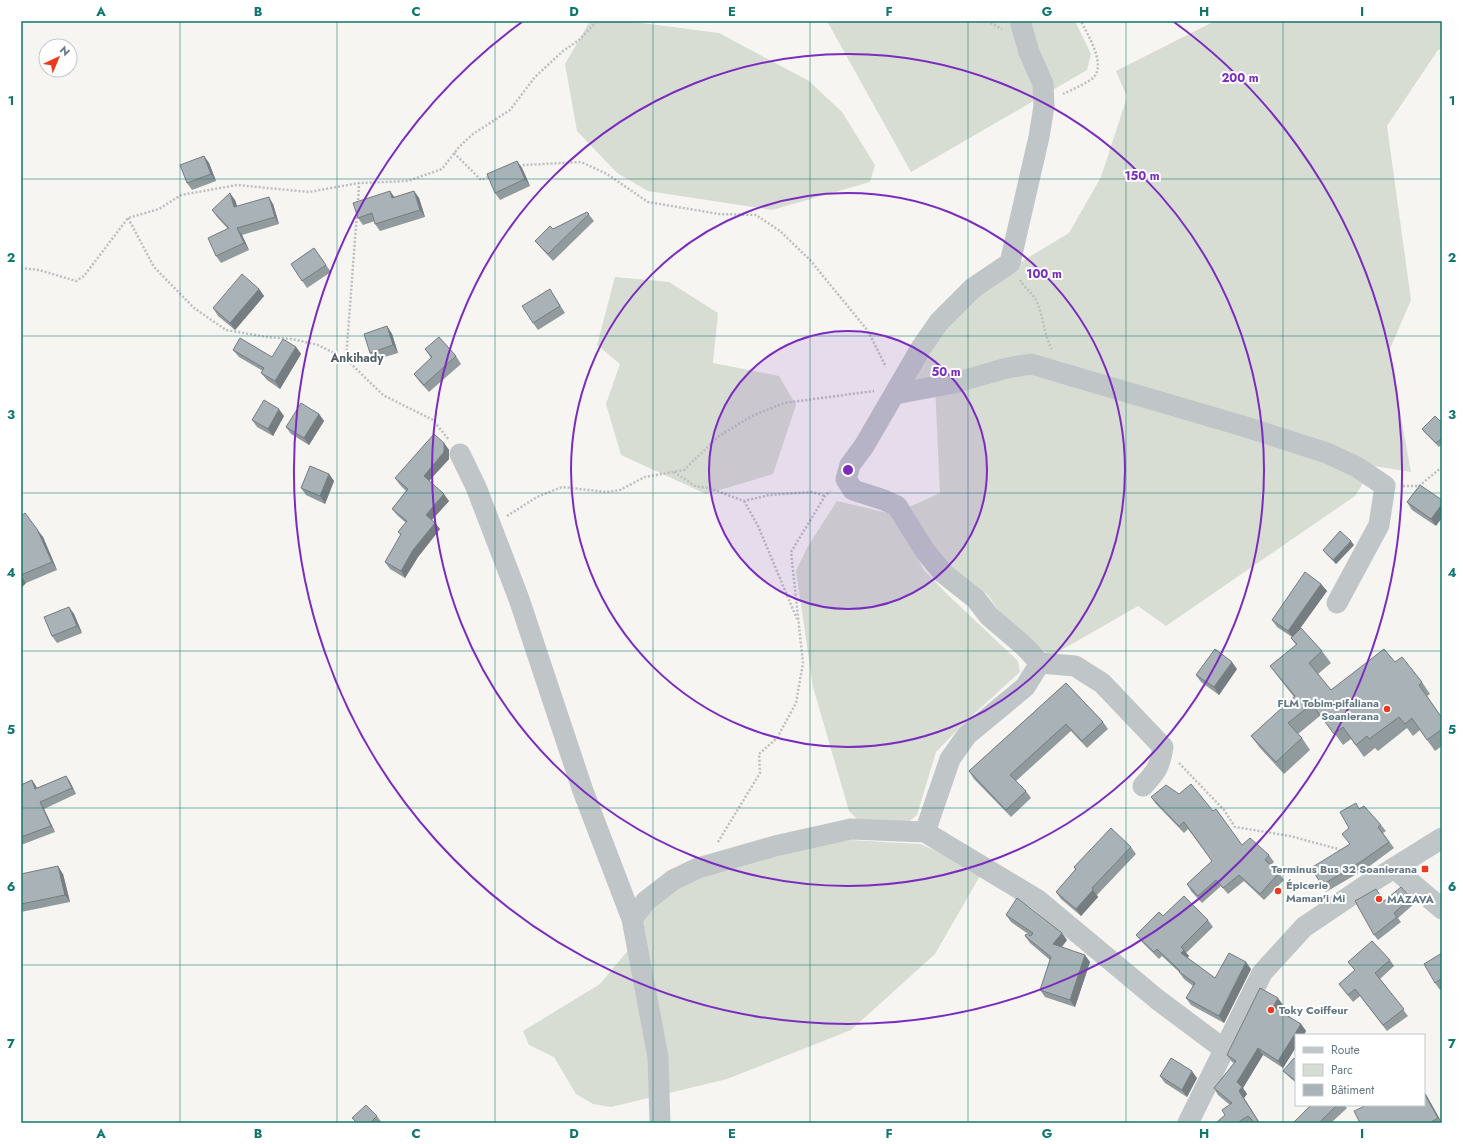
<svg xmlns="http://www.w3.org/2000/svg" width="1463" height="1144" font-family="Jost,sans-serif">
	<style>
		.green { fill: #d7ddd2 }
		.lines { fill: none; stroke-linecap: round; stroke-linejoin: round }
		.path { stroke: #bcbfc1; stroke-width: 2.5; stroke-dasharray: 2 2; stroke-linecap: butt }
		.minor { stroke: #c0c6c8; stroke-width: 21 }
		.wall { fill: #919a9d }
		.shaded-wall { fill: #767d80 }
		.building { fill: #a9b3b7; stroke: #767d80 }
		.grid { fill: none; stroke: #0f766e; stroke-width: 1; stroke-opacity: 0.55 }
		.ring { fill: none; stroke: #7b2cbf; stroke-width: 2 }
		.poi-dot { fill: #ec3b1c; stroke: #fff; stroke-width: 1.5 }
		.labels { text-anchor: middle; stroke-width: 4; stroke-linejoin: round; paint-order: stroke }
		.poi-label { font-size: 11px; font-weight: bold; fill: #637884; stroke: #fff; text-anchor: start }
		.neighbourhood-label { font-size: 12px; font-weight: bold; fill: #516069; stroke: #fff }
		.centre { fill: #7b2cbf; stroke: #fff; stroke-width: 2 }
		.ring-label { font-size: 12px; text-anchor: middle; font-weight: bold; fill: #7b2cbf; stroke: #fff; stroke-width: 4; stroke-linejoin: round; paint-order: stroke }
		.neatline { fill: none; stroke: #0f766e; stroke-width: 1.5 }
		.grid-label { font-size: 13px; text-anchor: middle; font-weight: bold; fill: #0f766e }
	</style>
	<rect width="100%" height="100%" fill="#f6f5f2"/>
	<g class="green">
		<path d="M590,21H626L719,33L809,81L842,112L875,165L870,182L772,210L648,191L617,173L577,131L565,64Z"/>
		<path d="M827,21H1075L1091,54L1087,70L911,172Z"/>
		<path d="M1215,21H1442V49L1438,50L1387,126L1411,300L1389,351L1411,472L1374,466L1355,496L1166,626L1138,606L1051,656L1008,624L987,594L952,572L905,509L940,493L935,385L900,388L931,342L996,277L1069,233L1101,177L1127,97L1116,71Z"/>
		<path d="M615,277L669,282L718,313L713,363L779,376L796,405L773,474L706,494L621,455L606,404L620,364L597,345Z"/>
		<path d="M837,501L892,514L924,570L948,595L1018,661L1020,672L962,725L936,752L917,815L907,823L862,824L849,811L813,687L796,571L808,546Z"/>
		<path d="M850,840L920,844L951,857L980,876L935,954L851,1030L727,1079L611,1107L593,1104L576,1094L554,1057L529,1045L523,1031L600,984L630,948L631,931L682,879L774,855Z"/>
	</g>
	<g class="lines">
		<g class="path">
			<path d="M987,21L1002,29"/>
			<path d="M1063,94C1071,90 1088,83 1094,77C1106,63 1087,34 1081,21"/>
			<path d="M454,153L481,180L491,176"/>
			<path d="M519,167L524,165L581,162L607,174L648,202L719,214L756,215L780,231L810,260L868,331L886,367"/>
			<path d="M358,204L359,183"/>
			<path d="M357,213L346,359L383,395L433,420L449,440"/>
			<path d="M128,218L154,267L194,308L226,330L267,337L292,339L318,345L346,359"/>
			<path d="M21,268L39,270L76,281L84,276L128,218L159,209L181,195L237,185L309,192L359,183L408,181L442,169L459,147L473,134L510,110L535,77L563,51L579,40L597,21"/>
			<path d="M1020,280C1024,287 1032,293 1036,300C1044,316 1043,334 1052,349"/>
			<path d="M674,472L695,486L709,488L744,501L769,495L812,492L825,496"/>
			<path d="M1403,486H1419L1442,467"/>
			<path d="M744,501L758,526L797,619"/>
			<path d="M507,516L537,497L562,487L606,492L620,490L645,477L684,470L719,436L752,416L784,403L874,391"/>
			<path d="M1179,763L1224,810L1235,827L1290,836L1338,849L1341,853"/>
			<path d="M718,842L760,773L759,754L777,738L796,703L803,663L791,552L825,496L830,491"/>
		</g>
		<g class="minor">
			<path d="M1020,21L1029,52L1043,84L1044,106L1039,137L1010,263L973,288L939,322L921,348L864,446L850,465L846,479L853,490L884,500L897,506L925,551L943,573L976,599L989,616L1024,646L1040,663L1075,666L1102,683L1163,747C1160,767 1156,772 1143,786"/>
			<path d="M895,394L954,383L1007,368L1031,364L1246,427L1327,453L1357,467L1385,486L1379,525L1337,603"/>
			<path d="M460,454L476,487L519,599L583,791L632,919L658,1057L660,1123"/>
			<path d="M925,832L950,759L967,735L1025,687L1040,663"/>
			<path d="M1394,868L1442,909"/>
			<path d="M632,919L646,901L673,880L698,868L775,846L851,829L925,832L1038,900L1158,1000L1225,1050"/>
			<path d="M1188,1123L1262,973L1304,927L1365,886L1442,838"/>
		</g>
	</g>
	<g class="wall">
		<path d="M204,156L209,163L216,181L192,190L187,183Z"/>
		<path d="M517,161L522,168L530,186L500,200L495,193Z"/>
		<path d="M390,191L394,197L414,191L419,198L425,217L380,231L375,224V221L363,225L358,218Z"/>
		<path d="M235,200L237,206L273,204L279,224L242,235L249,250L221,263L216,256L228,229L217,217L212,210Z"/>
		<path d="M587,212L594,221L553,261L541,248L535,241L553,229Z"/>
		<path d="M314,248L331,272L307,288L291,264Z"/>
		<path d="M259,289L264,296L235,330L218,316L213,308Z"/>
		<path d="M555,297L565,313L538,330L533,323Z"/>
		<path d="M387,326L392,334L398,353L375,360L370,353Z"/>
		<path d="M296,347L301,354L280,389L267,380L261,373L263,371L239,357L233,350L272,357Z"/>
		<path d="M425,349L456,356L461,364L429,392L419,381L414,374L431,358Z"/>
		<path d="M319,414L324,421L309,445L291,434L286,427Z"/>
		<path d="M284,416L273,436L257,427L252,420Z"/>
		<path d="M1442,423V444L1439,447L1424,432L1422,429Z"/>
		<path d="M444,443L449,450V459L429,481L449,501L432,520L435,523L440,529L418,557L405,578L390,569L385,562L401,535L398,532L406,523L397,515L392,509L406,491L400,485L395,478Z"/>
		<path d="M329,474L334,481L325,504L306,495L301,488Z"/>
		<path d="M1420,485L1436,526L1412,510L1407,502Z"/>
		<path d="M21,516L43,537L57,570L26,583L21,588Z"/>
		<path d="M1354,545L1336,564L1325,553L1323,550Z"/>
		<path d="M1321,584L1327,591L1299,630L1322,651L1331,663L1318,674L1331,690L1395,662L1422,682L1430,694L1427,696L1442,718V746L1435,751L1420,730L1413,736L1407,728L1378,751L1375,748L1364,757L1351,739L1343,745L1321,715L1298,734L1302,738L1310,750L1284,774L1260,748L1251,736L1294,697L1279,678L1270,666L1296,645L1291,638L1292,637L1277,627L1272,620Z"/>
		<path d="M69,607L74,614L82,633L57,643L52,636Z"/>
		<path d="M1237,669L1219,695L1201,682L1196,675Z"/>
		<path d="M1066,683L1103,722L1108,729L1087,748L1071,731L1016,781L1026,791L1031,798L1011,817L974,779L969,771Z"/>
		<path d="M66,776L70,782L76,794L44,809L55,832L21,845V782L22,784L32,780L37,788Z"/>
		<path d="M1179,794L1213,811L1242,845L1269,855L1274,862L1271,865L1279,873L1284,880L1264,900L1244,881L1228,894L1221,886L1202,903L1191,891L1187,884L1212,861L1188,829L1184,833L1156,804L1151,797Z"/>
		<path d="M1359,809L1381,825L1386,831L1383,833L1394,848L1367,868L1326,892L1322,885L1350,845L1349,828Z"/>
		<path d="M1131,847L1136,854L1097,895L1098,897L1081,916L1061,899L1056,892L1075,870L1074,867Z"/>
		<path d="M21,874H63L70,902L21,912Z"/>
		<path d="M1411,898L1415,903L1398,918L1401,922L1378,940L1374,935L1384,901Z"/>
		<path d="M1006,915L1067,940L1062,947L1090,962L1075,1007L1045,997L1040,990L1050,960L1030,943L1025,936H1031L1011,922Z"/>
		<path d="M1163,916L1208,920L1213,927L1186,953L1189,956L1187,958L1215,978L1251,969L1224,1023L1191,1005L1186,998L1193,986L1184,979L1179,972L1162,956L1159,959L1141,941L1136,935Z"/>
		<path d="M1442,953V989L1440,990L1435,983Z"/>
		<path d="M1390,960L1394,966L1380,979L1408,1016L1387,1031L1360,996L1353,1002L1339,984L1355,970L1348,962Z"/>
		<path d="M1283,1005L1280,1011L1301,1024L1306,1031L1296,1035V1047L1283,1068L1263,1055L1243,1088L1247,1094L1244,1098L1260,1123H1216L1225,1115L1230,1105L1218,1095L1214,1088L1234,1063L1232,1062L1227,1055Z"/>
		<path d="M1296,1060V1083L1286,1074L1283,1071Z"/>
		<path d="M1160,1076L1197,1078L1187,1097L1165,1083Z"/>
		<path d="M1424,1091L1442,1123H1360L1424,1105Z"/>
		<path d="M1311,1105H1344L1347,1108L1331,1123H1293Z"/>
		<path d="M377,1116L382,1123H357Z"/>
	</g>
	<g class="shaded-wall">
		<path d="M204,156L209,163L216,181L211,174Z"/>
		<path d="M517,161L522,168L530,186L525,179Z"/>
		<path d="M390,191L395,198H392Z"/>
		<path d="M414,191L419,198L425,217L420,210Z"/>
		<path d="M230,193L235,200L239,213L234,207Z"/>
		<path d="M269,197L273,204L279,224L275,217Z"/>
		<path d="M237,228L242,235L249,250L244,243Z"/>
		<path d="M259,289L264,296L235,330L230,323Z"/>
		<path d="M387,326L392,334L398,353L393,345Z"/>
		<path d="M296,347L301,354L280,389L275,381Z"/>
		<path d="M279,409L284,416L273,436L268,429Z"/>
		<path d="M319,414L324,421L309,445L304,438Z"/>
		<path d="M444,443L449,450V459L428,482L424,476Z"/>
		<path d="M329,474L334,481L325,504L320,496Z"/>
		<path d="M444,494L449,501L430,522L426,515Z"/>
		<path d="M1442,504V518L1436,526L1431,519Z"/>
		<path d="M435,523L440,529L418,557L405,578L401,571L413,550Z"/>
		<path d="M37,529L43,537L57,570L52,562Z"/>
		<path d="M1351,541L1354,545L1336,564L1333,560Z"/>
		<path d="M21,576L26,583L21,588Z"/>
		<path d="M1321,584L1327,591L1293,638L1288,631Z"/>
		<path d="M69,607L74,614L82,633L77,626Z"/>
		<path d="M1232,662L1237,669L1219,695L1214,687Z"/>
		<path d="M66,776L70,782L76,794L72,788Z"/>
		<path d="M32,780L36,786L40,795L35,789Z"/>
		<path d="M40,802L44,809L55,832L51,826Z"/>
		<path d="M58,866L63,874L70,902L65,895Z"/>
		<path d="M1093,890L1098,897L1081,916L1076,909Z"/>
		<path d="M1062,933L1067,940L1058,951L1053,944Z"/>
		<path d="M1184,950L1189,956L1186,960L1181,953Z"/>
		<path d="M1085,955L1090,962L1075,1007L1070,1000Z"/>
		<path d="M1246,962L1251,969L1224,1023L1219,1016Z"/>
		<path d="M1278,998L1283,1005L1278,1014L1273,1007Z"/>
		<path d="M1301,1024L1306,1031L1304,1035H1296V1047L1283,1068L1278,1061Z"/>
		<path d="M1258,1048L1263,1055L1243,1088L1247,1094L1244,1098L1260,1123L1239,1091L1237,1082Z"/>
		<path d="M1192,1071L1197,1078L1187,1097L1182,1090Z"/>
		<path d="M1424,1091L1442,1123L1438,1118L1424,1093Z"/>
	</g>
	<g class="building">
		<path d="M204,156L211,174L187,183L180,165Z"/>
		<path d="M517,161L525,179L495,193L487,174Z"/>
		<path d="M390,191L392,198L414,191L420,210L375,224L372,213L358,218L353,203Z"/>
		<path d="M230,193L234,207L269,197L275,217L237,228L244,243L216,256L208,238L229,228L212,210Z"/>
		<path d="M587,212L589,214L548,254L535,241L550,226L553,229Z"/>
		<path d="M314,248L326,265L302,281L291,264Z"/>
		<path d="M242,274L259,289L230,323L213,308Z"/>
		<path d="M550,289L560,306L533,323L522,306Z"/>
		<path d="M387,326L393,345L370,353L364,334Z"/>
		<path d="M439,337L456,356L424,385L414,374L432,357L425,349Z"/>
		<path d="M240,338L272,357L283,339L296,347L275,381L261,373L264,368L233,350Z"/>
		<path d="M264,400L279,409L268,429L252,420Z"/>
		<path d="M301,403L319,414L304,438L286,427Z"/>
		<path d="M1435,416L1442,423V438L1436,443L1422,429Z"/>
		<path d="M434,434L444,443V452L424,476L444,494L426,515L435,523L413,550L401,571L385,562L401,534L398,532L407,521L392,509L408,489L395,478Z"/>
		<path d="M310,466L329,474L320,496L301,488Z"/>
		<path d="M1420,485L1442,500V504L1431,519L1407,502Z"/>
		<path d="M25,513L37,529L52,562L21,575V516Z"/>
		<path d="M1340,531L1351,541L1333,560L1323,550Z"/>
		<path d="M1305,572L1321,584L1288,631L1272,620Z"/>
		<path d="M69,607L77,626L52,636L44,617Z"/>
		<path d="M1301,628L1322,651L1309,663L1331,690L1384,649L1395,662L1402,657L1422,682L1419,685L1442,718V729L1427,740L1412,718L1405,724L1399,717L1369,739L1367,736L1356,745L1343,727L1334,734L1312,704L1288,723L1302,738L1276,762L1251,736L1295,696L1270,666L1297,644L1291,638Z"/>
		<path d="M1215,649L1232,662L1214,687L1196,675Z"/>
		<path d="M1066,683L1103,722L1082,741L1066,724L1010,775L1026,791L1006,810L969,771Z"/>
		<path d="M66,776L72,788L40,802L51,826L21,837V785L32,780L35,789Z"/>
		<path d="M1191,784L1213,811L1216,809L1242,845L1250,838L1269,855L1265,860L1279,873L1260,894L1239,875L1223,888L1216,880L1198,896L1187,884L1212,861L1184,822L1179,826L1151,797L1166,785L1179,794Z"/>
		<path d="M1356,803L1359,809L1364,806L1381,825L1378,827L1389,842L1362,861L1322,885L1311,868L1350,844L1342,834L1349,828L1340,812Z"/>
		<path d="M1111,828L1131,847L1092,888L1093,890L1076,909L1056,892L1076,869L1074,867Z"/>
		<path d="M58,866L65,895L21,904V874Z"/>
		<path d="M1401,887L1411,898L1394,913L1397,917L1374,935L1355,901L1376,889L1384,901Z"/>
		<path d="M1184,896L1208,920L1181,947L1184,950L1181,953L1215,978L1229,953L1246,962L1219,1016L1186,998L1195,983L1179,972L1180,971L1157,949L1154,952L1136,935L1159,912L1163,916Z"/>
		<path d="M1017,898L1062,933L1053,944L1085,955L1070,1000L1040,990L1051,957L1025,936L1026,934L1031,936L1033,933L1006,915Z"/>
		<path d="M1372,941L1390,960L1375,973L1404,1009L1383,1025L1355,989L1348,995L1339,984L1355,970L1348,962Z"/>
		<path d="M1442,953V978L1435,983L1424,964Z"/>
		<path d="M1260,988L1278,998L1273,1007L1301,1024L1278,1061L1258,1048L1237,1082L1242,1087L1239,1091L1258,1121L1255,1123L1248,1116L1237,1123H1216L1225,1115L1222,1110L1232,1103L1214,1088L1236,1061L1227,1055Z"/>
		<path d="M1171,1058L1192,1071L1182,1090L1160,1076Z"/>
		<path d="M1294,1058L1296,1060V1081L1283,1071Z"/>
		<path d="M1424,1093L1438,1118L1431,1122V1123H1360L1354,1111L1367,1105H1424Z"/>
		<path d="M366,1105L377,1116L370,1123H357L352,1118Z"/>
		<path d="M1311,1105H1337L1319,1123H1293Z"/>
	</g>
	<path class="grid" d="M180,21V1123M337,21V1123M495,21V1123M653,21V1123M810,21V1123M968,21V1123M1126,21V1123M1283,21V1123M21,179H1442M21,336H1442M21,493H1442M21,651H1442M21,808H1442M21,965H1442"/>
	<circle cx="848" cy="470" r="139" fill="#7b2cbf" fill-opacity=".12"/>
	<g class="ring">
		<circle cx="848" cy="470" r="139"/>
		<circle cx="848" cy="470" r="277"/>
		<circle cx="848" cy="470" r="416"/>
		<path d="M1174 22A554 554 0 1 1 522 22"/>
	</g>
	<g class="poi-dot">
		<circle cx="1387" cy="709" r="4"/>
		<rect x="1421" y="865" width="8" height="8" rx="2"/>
		<circle cx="1278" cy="891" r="4"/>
		<circle cx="1379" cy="899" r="4"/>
		<circle cx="1271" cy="1010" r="4"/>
	</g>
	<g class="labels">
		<g class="poi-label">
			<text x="1379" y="707" text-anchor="end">FLM Tobim-pifaliana<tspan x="1379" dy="13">Soanierana</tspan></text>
			<text x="1417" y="873" text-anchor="end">Terminus Bus 32 Soanierana</text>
			<text x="1286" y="889">Épicerie<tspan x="1286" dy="13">Maman'i Mi</tspan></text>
			<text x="1387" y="903">MAZAVA</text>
			<text x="1279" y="1014">Toky Coiffeur</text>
		</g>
		<g class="neighbourhood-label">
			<text x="357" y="362">Ankihady</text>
		</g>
	</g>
	<circle cx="848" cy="470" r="6" class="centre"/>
	<g class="ring-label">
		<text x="1240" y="82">200 m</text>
		<text x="1142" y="180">150 m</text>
		<text x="1044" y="278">100 m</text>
		<text x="946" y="376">50 m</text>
	</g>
	<rect width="1463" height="1144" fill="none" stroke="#ffffff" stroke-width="44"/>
	<rect x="1295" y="1034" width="130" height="72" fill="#ffffff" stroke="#c1c9ce"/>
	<rect x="1303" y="1047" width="20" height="6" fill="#c0c6c8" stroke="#c1c9ce"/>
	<text x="1331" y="1054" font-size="12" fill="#637884">Route</text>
	<rect x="1303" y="1064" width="20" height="12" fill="#d7ddd2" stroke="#c1c9ce"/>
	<text x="1331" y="1074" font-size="12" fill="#637884">Parc</text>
	<rect x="1303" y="1084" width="20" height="12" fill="#a9b3b7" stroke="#c1c9ce"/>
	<text x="1331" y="1094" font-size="12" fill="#637884">Bâtiment</text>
	<g transform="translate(58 58) rotate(44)"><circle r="19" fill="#ffffff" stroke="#c1c9ce"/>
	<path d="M0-3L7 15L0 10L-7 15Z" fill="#ec3b1c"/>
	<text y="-6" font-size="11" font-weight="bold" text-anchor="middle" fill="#637884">N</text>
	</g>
	<rect x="22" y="22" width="1419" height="1100" class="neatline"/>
	<g class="grid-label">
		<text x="101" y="16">A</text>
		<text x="258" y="16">B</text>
		<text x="416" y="16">C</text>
		<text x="574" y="16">D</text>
		<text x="732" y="16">E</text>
		<text x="889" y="16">F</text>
		<text x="1047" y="16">G</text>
		<text x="1204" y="16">H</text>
		<text x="1362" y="16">I</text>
		<text x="11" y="105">1</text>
		<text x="1452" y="105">1</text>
		<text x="11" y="262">2</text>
		<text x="1452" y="262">2</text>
		<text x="11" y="419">3</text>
		<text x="1452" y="419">3</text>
		<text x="11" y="577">4</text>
		<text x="1452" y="577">4</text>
		<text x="11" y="734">5</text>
		<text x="1452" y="734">5</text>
		<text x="11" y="891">6</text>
		<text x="1452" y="891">6</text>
		<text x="11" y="1048">7</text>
		<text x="1452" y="1048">7</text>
		<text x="101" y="1138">A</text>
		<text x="258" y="1138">B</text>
		<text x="416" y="1138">C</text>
		<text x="574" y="1138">D</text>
		<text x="732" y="1138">E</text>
		<text x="889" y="1138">F</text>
		<text x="1047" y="1138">G</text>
		<text x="1204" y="1138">H</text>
		<text x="1362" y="1138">I</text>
	</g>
</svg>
